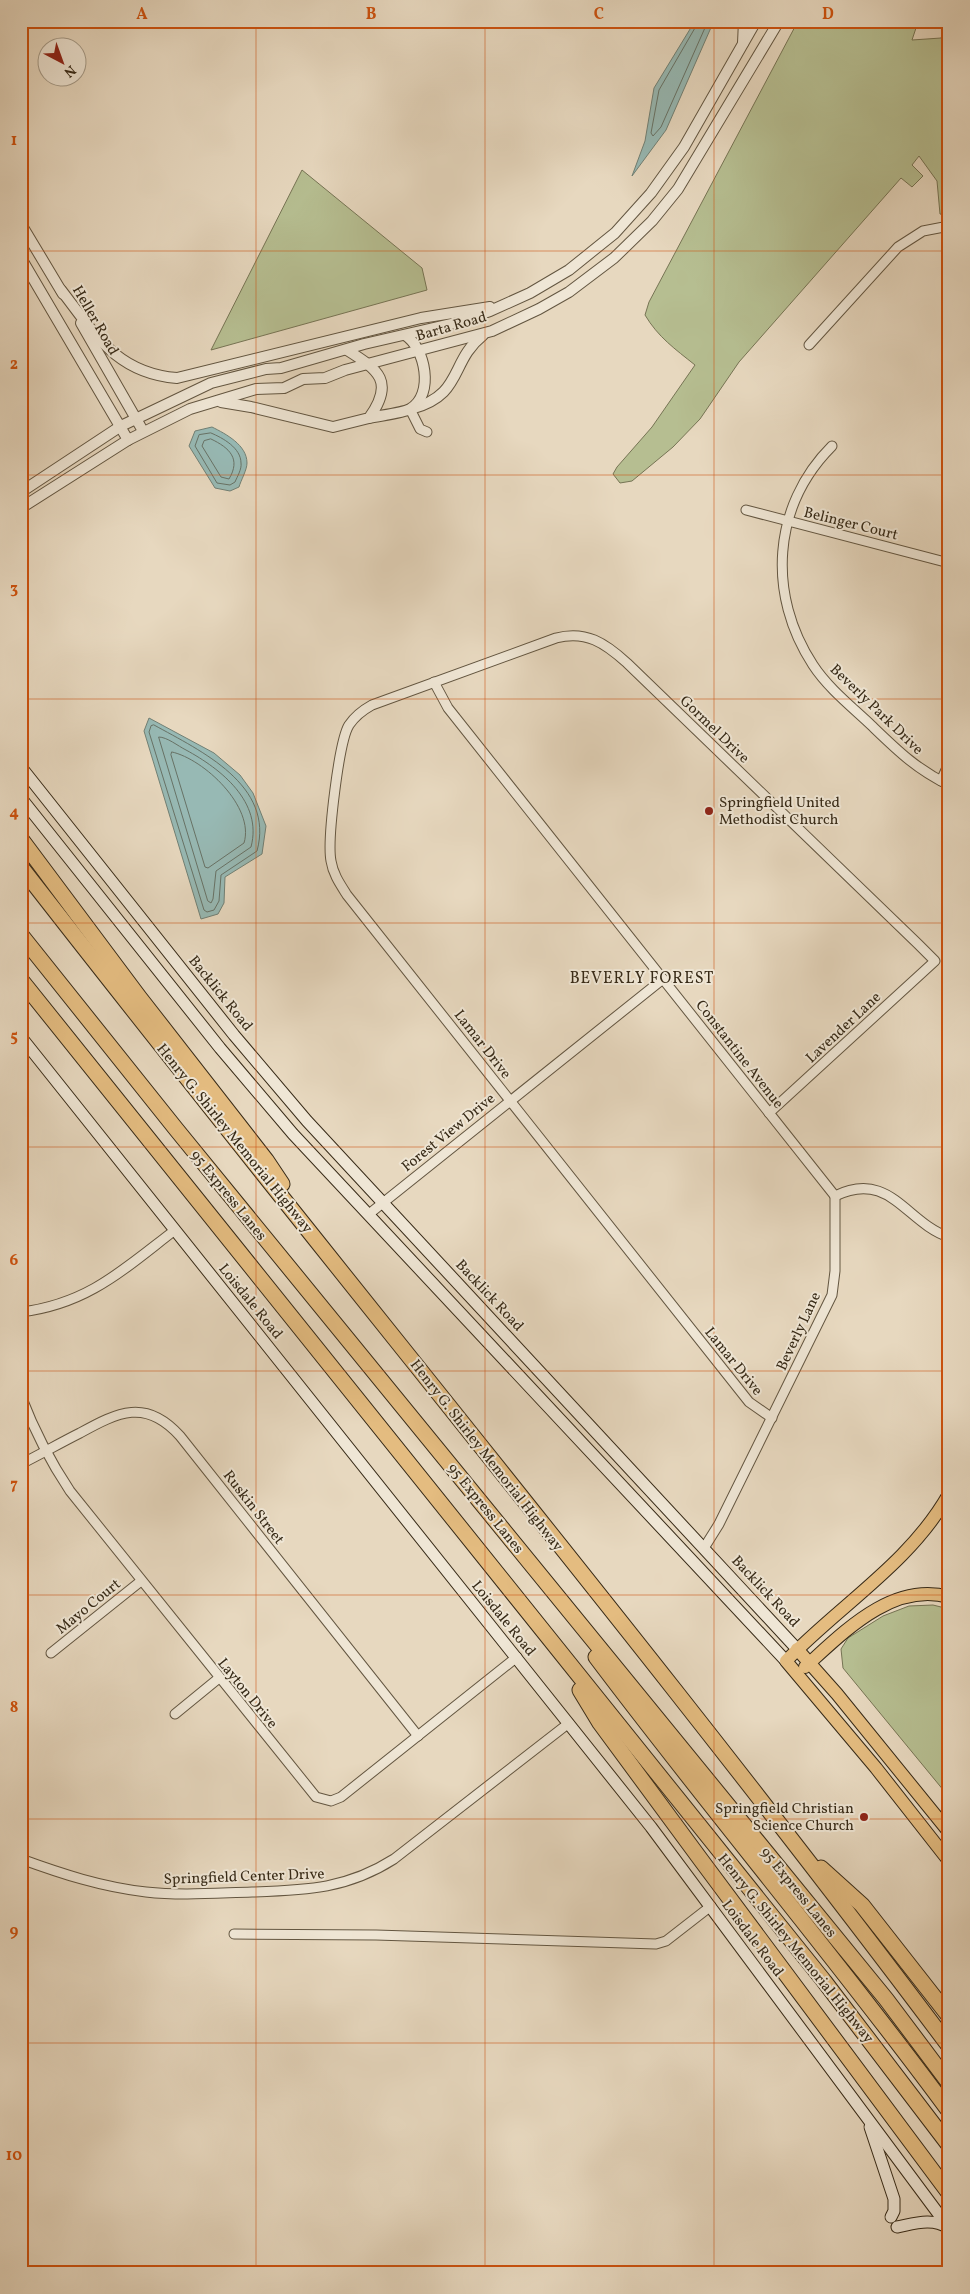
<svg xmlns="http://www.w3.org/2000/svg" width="970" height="2294" font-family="Vollkorn,serif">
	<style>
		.green { fill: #b6be91; stroke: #767454 }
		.water { fill: #97b9b4; stroke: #718075 }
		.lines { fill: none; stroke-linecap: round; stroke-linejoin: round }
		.shore { stroke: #677266; stroke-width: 1 }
		.minor-casing { stroke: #635641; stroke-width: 11 }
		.tertiary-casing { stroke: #635641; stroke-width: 12 }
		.secondary-casing { stroke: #372a17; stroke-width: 13 }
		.primary-casing { stroke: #372a17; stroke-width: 14 }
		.motorway-casing { stroke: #372a17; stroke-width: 17 }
		.minor { stroke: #efe6d5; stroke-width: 9 }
		.tertiary { stroke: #efe6d5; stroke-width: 10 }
		.secondary { stroke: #efe6d5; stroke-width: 11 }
		.primary { stroke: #e4bc80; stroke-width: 12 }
		.motorway { stroke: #e4bc80; stroke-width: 15 }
		.grid { fill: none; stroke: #cd520e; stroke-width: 1; stroke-opacity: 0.55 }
		.poi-dot { fill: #8f2418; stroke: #efe6d5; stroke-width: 2 }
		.labels { text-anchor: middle; stroke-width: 4; stroke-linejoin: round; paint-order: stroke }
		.street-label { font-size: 15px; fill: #372a17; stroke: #efe6d5 }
		.poi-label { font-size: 15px; fill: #372a17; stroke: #efe6d5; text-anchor: start }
		.neighbourhood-label { font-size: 16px; letter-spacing: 1px; fill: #372a17; stroke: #efe6d5 }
		.neatline { fill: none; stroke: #cd520e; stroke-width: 2 }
		.grid-label { font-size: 16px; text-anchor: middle; font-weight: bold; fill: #cd520e }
	</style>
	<rect width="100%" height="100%" fill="#e7d8bf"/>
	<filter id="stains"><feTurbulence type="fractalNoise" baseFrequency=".004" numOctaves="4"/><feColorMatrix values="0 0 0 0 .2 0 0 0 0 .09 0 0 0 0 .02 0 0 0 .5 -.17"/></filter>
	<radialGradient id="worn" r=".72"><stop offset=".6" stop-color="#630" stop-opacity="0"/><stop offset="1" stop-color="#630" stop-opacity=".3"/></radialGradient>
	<g class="green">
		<path d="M798,21H916L917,25L912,40L941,38L949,25V216L940,214L937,181L919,156L912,165L923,176L912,187L901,178L739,362L700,419L673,447L632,481L620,483L613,474L617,467L652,427L695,365C675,349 658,337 645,315L649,302Z"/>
		<path d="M302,170L422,268L427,290L211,350Z"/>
		<path d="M933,1605L949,1609V1797L843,1668L841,1649L848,1638L883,1616L909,1606Z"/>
	</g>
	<g class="water">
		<path d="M695,21H710L713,23L666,130L632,176L645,141L654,88Z"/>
		<path d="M212,427C226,434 247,445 247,463C247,470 241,480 239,487L230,491L215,488L189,446L195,431Z"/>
		<path d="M149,718L214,753L240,775L253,793L266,826L262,854L225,877L224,903L218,914L201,919L144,731Z"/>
	</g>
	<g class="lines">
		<g class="shore">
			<path d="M699,21L659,90L651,133L653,136L661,127L708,21"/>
			<path d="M211,433C223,438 241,448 241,463C242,469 237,477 235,482L230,485L217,483L195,446L199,435Z"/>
			<path d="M211,439C230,448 241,459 229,479L221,477L202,446L204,441Z"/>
			<path d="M154,725C201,751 275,785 257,851L221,875L219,901L214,910L207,912L204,910L149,732L151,726Z"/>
			<path d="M159,737C167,737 178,746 186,750C221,769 263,802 251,847L216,871L213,899L211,903L208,901Z"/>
			<path d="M172,752C204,759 255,807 244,843L208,868L205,867L171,755Z"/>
		</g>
		<defs>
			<g id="minor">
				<path d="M809,345L898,247L923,231L949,226"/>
				<path d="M410,409L420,429L427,432"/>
				<path d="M832,446C772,506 767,595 813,665C828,688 852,707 871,725C897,750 916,769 949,785"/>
				<path d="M746,510L949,563"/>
				<path d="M434,682L448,708L835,1196C890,1169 906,1223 949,1237"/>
				<path d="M941,781L949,763"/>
				<path d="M769,1113L935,961L918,944L627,663C605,643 586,630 556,638L372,705C363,710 355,716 349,725C339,741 327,840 331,861C333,874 340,884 347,895L749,1402L772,1418"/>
				<path d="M369,1214L663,979"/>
				<path d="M21,1312C88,1304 124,1269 175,1230"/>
				<path d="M21,1396C34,1430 50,1461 70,1491L316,1797L331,1801L341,1797L517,1657"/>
				<path d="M21,1464C41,1454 60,1443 80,1433C118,1412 146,1398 180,1436L418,1736"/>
				<path d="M704,1548L719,1524L832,1295L835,1271V1196"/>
				<path d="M51,1653L141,1581"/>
				<path d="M175,1714L219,1678"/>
				<path d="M21,1859C62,1874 102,1887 146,1892C181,1896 217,1893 252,1892C307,1890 347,1889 394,1859L569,1723"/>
				<path d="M234,1934L376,1935L656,1944L666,1941L711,1906"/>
			</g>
			<g id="tertiary">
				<path d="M743,43L744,21"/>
				<path d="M21,224L63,294"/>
				<path d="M21,258L128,440"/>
				<path d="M61,290C95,334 116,373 177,378L421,318L490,307"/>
				<path d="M81,323L143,431"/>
				<path d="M221,402L251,407L333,427L369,418C395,382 379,370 347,350"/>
				<path d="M411,409C464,395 449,362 483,335"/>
				<path d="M369,418C377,416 403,413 410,409C435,395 425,347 405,335"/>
				<path d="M21,492L121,426L211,383L266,369L281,368L364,344L455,323L490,311L530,293L569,270L615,233L651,193L684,147L756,21"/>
				<path d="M21,508L128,440L190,409L256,389L284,388L303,379L325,378L345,370L492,331L539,309L569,292L614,258L652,221L678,189L779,21"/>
			</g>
			<g id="secondary">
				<path d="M21,767L234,1035L307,1121L797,1649"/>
				<path d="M21,798L220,1048L293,1134L786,1661"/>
				<path d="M21,1037L651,1827L949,2228"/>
				<path d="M870,2127L894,2199V2211L891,2217"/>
				<path d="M897,2227C913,2224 933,2217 948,2228"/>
			</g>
			<g id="primary">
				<path d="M949,1494C910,1563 840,1605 786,1661L876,1768L949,1861"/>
				<path d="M797,1649L837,1694L949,1832"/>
				<path d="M805,1667C843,1633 892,1581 949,1597"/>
			</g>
			<g id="motorway">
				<path d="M21,839L139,997L266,1160L282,1184"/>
				<path d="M21,867C328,1262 649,1646 949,2046"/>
				<path d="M21,935L176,1129L886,1999L949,2083"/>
				<path d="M21,980L824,1981L949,2145"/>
				<path d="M596,1657C711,1810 835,1956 949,2111"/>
				<path d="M580,1690L600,1723L701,1860L949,2193"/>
				<path d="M821,1868L862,1905L949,2016"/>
			</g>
		</defs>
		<use href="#minor" class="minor-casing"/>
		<use href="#tertiary" class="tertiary-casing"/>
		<use href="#secondary" class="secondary-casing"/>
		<use href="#primary" class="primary-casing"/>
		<use href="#motorway" class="motorway-casing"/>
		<use href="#minor" class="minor"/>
		<use href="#tertiary" class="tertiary"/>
		<use href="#secondary" class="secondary"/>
		<use href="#primary" class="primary"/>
		<use href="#motorway" class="motorway"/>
	</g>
	<path class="grid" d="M256,21V2273M485,21V2273M714,21V2273M21,251H949M21,475H949M21,699H949M21,923H949M21,1147H949M21,1371H949M21,1595H949M21,1819H949M21,2043H949"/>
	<g class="poi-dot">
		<circle cx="709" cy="811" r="5"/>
		<circle cx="864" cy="1817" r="5"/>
	</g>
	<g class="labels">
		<g class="street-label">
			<text transform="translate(96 320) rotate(60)" y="5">Heller Road</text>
			<text transform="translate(451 326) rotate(-16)" y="5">Barta Road</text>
			<text transform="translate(851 523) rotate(14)" y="5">Belinger Court</text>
			<text transform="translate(877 709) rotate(44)" y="5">Beverly Park Drive</text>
			<text transform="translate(715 729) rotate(44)" y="5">Gormel Drive</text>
			<text transform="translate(221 993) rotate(51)" y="5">Backlick Road</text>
			<text transform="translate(843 1027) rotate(-43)" y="5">Lavender Lane</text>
			<text transform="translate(483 1044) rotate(52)" y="5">Lamar Drive</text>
			<text transform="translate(740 1054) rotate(52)" y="5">Constantine Avenue</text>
			<text transform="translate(448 1132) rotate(-39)" y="5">Forest View Drive</text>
			<text transform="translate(235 1138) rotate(51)" y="5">Henry G. Shirley Memorial Highway</text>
			<text transform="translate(229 1195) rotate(51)" y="5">95 Express Lanes</text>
			<text transform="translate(490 1295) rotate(47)" y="5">Backlick Road</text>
			<text transform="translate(251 1301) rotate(51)" y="5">Loisdale Road</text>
			<text transform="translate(798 1331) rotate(-65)" y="5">Beverly Lane</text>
			<text transform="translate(734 1361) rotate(51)" y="5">Lamar Drive</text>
			<text transform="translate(487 1455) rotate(52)" y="5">Henry G. Shirley Memorial Highway</text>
			<text transform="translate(254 1507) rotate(52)" y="5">Ruskin Street</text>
			<text transform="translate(486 1508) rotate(51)" y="5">95 Express Lanes</text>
			<text transform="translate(766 1591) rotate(47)" y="5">Backlick Road</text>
			<text transform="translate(88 1606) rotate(-39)" y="5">Mayo Court</text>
			<text transform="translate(504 1618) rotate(51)" y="5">Loisdale Road</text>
			<text transform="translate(248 1693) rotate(51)" y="5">Layton Drive</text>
			<text transform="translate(244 1876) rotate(-2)" y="5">Springfield Center Drive</text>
			<text transform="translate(799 1892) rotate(51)" y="5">95 Express Lanes</text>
			<text transform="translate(753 1938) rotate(53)" y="5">Loisdale Road</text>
			<text transform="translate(796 1948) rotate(51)" y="5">Henry G. Shirley Memorial Highway</text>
		</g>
		<g class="poi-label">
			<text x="719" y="807">Springfield United<tspan x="719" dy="17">Methodist Church</tspan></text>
			<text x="854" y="1813" text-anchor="end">Springfield Christian<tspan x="854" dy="17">Science Church</tspan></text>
		</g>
		<g class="neighbourhood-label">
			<text x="642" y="983">BEVERLY FOREST</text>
		</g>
	</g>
	<rect width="970" height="2294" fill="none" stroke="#e7d8bf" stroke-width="55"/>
	<g transform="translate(62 62) rotate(139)"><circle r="24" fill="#efe6d5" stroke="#a59b89"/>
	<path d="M0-4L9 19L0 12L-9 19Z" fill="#8f2418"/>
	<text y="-8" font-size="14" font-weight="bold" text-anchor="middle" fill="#372a17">N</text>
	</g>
	<rect x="28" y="28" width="914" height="2238" class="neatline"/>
	<g class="grid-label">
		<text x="142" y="19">A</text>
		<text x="371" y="19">B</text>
		<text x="599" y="19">C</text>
		<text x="828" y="19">D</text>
		<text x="14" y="145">1</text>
		<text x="14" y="369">2</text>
		<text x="14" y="593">3</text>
		<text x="14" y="817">4</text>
		<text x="14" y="1041">5</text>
		<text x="14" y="1265">6</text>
		<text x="14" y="1489">7</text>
		<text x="14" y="1712">8</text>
		<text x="14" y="1936">9</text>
		<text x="14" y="2160">10</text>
	</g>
	<rect width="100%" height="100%" filter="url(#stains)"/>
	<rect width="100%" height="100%" fill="url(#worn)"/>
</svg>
